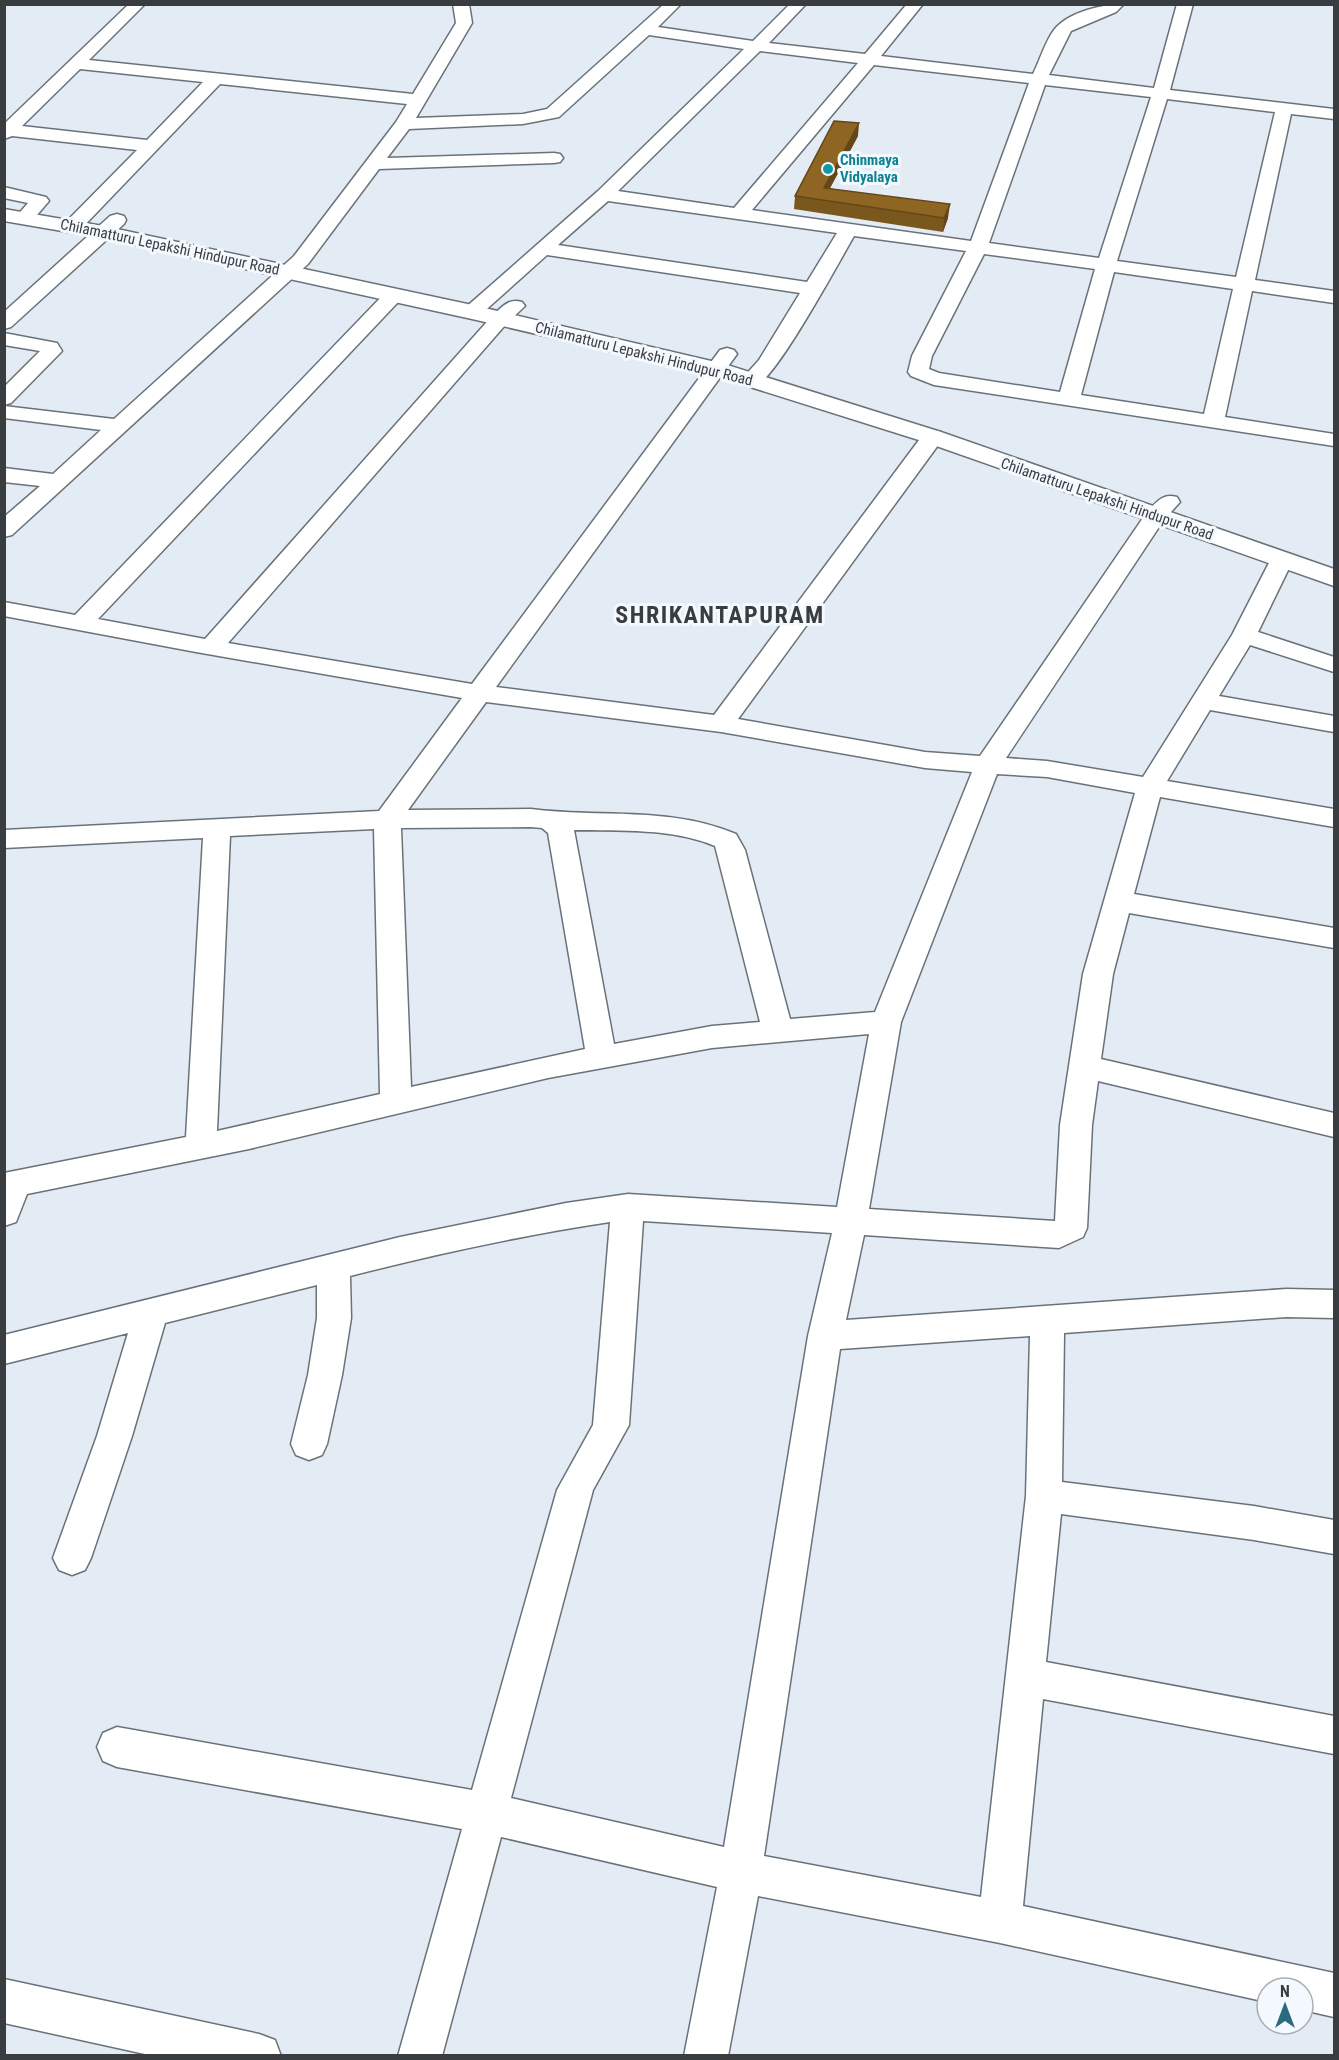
<svg xmlns="http://www.w3.org/2000/svg" width="1339" height="2060" font-family="'Roboto Condensed',sans-serif">
	<style>
		.lines { fill: none; stroke-linecap: round; stroke-linejoin: round }
		.minor-casing { stroke: #6a7279; stroke-width: 3 }
		.tertiary-casing { stroke: #6a7279; stroke-width: 3 }
		.minor { fill: #fff; fill-rule: evenodd }
		.tertiary { fill: #fff; fill-rule: evenodd }
		.wall { fill: #7a571d }
		.shaded-wall { fill: #634718 }
		.building { fill: #8e6522; stroke: #634718; stroke-width: 1.5 }
		.culture-dot { fill: #0f9aa8; stroke: #f3f9fe; stroke-width: 2 }
		.labels { text-anchor: middle; stroke-width: 6; stroke-linejoin: round; paint-order: stroke }
		.far-culture-label { font-size: 15px; font-weight: bold; fill: #0d838f; stroke: #f3f9fe; text-anchor: start }
		.far-street-label { font-size: 15px; fill: #3a3d40; stroke: #f3f9fe }
		.district-label { font-size: 24px; font-weight: bold; letter-spacing: 1.5px; fill: #3a3d40; stroke: #f3f9fe }
	</style>
	<rect width="100%" height="100%" fill="#e3ecf4"/>
	<g class="lines">
		<defs>
			<g id="minor">
				<path d="M129,4H145L89,60L413,94L456,23L453,4H469L472,23L416,118L523,114L547,109L664,4H681L658,27L753,41L790,4H806L769,43L865,54L907,4H923L881,56L1033,74C1040,60 1045,42 1054,30C1068,12 1103,4 1124,4L1116,12L1071,31L1049,75L1154,88L1177,4H1193L1170,90L1334,109V119L1291,114L1255,280L1334,291V303L1252,291L1225,417L1334,434V446L934,385L911,376L908,372L912,356L966,251L854,236C839,262 778,375 757,385C753,387 748,386 744,384L741,380L759,360L800,293L547,255L479,316H465L462,312L465,308L598,191L744,49L649,35L559,117L523,124L409,129L387,158L554,153L560,154L563,158L560,162L554,163L379,169L308,264L12,535L4,537V517L40,486L4,482V468L53,474L101,430L4,418V406L114,419L294,256L396,122L407,104L220,84L79,231H65L63,227L65,223L137,150L12,136L4,139V124ZM760,51L858,63L734,208L618,191ZM874,65L1029,83L971,241L752,210ZM80,69L203,82L147,140L22,126ZM1045,85L1151,97L1099,258L989,243ZM1167,99L1275,112L1236,277L1117,261ZM608,201L837,233L807,282L558,245ZM984,254L1095,269L1060,392L939,373L929,369L932,356ZM1114,272L1233,289L1204,414L1081,395Z"/>
				<path d="M4,187L46,197L49,201L31,222H17L15,218L28,203L4,198Z"/>
				<path d="M117,214L124,216L126,220L124,224L11,327L4,329V312L110,216Z"/>
				<path d="M394,289L401,291L404,295L401,299L98,619L205,639L493,315C503,306 509,298 522,302L525,306L507,323L228,643L472,684L720,350L727,348L734,350L737,354L496,687L714,715L925,432L933,431L941,432L944,437L738,719L925,752L980,756L1147,512C1157,502 1162,493 1177,497L1180,502L1163,521L1006,758L1047,761L1143,777L1232,635L1273,555L1281,553L1289,555L1293,560L1258,632L1334,657V672L1250,645L1219,696L1334,716V732L1210,710L1167,781L1334,809V827L1160,797L1134,894L1334,928V948L1129,913L1113,974L1101,1059L1334,1113V1137L1098,1081L1092,1125L1087,1228L1083,1237L1059,1248L864,1235L846,1320L1286,1289L1334,1290V1318L1286,1317L1064,1333L1062,1482L1254,1506L1334,1520V1554L1254,1540L1061,1514L1046,1662L1334,1716V1754L1043,1699L1023,1906L1334,1973V2017L1303,2010V1988H1267V2002L1000,1943L758,1896L728,2056H684L717,1887L501,1837L442,2056H398L462,1829L117,1767L103,1761L97,1747L103,1733L117,1727L472,1790L557,1490L593,1425L610,1222C523,1235 436,1254 350,1276L351,1318L342,1375L327,1444L322,1455L309,1460L296,1455L291,1444L308,1375L317,1318V1285L165,1323L132,1436L91,1558L85,1570L72,1575L59,1570L53,1558L97,1436L128,1333L4,1364V1335L400,1237L566,1203L628,1194L837,1207L869,1034L712,1048L548,1078L249,1149L27,1194L16,1222L4,1226V1173L186,1137L203,838L4,848V830L379,811L462,698L196,652L4,616V602L75,615L387,291ZM486,702L721,732L925,768L972,772L875,1012L790,1019L745,850L736,834C670,806 600,818 531,809L408,810ZM997,774L1047,777L1135,793L1083,974L1060,1125L1055,1221L869,1209L901,1022ZM401,828L531,827L542,828L548,833L585,1049L411,1087ZM374,829L380,1094L217,1131L230,836ZM574,830C621,831 672,828 715,846L760,1022L712,1026L614,1044ZM643,1221L832,1233L808,1336L724,1847L511,1798L593,1490L629,1425ZM1030,1336L1026,1496L981,1897L764,1856L840,1349Z"/>
				<path d="M4,333L57,343L62,351L11,403L4,405V387L40,351L4,345Z"/>
				<path d="M4,1979L259,2034L275,2040L281,2056H154L4,2023Z"/>
			</g>
			<path id="tertiary" d="M4,209L103,226L472,305L724,364L941,432L1334,569V586L925,442L709,374L472,319L103,238L4,221Z"/>
		</defs>
		<use href="#minor" class="minor-casing"/>
		<use href="#tertiary" class="tertiary-casing"/>
		<use href="#minor" class="minor"/>
		<use href="#tertiary" class="tertiary"/>
	</g>
	<path class="wall" d="M858,136L830,188L948,218L943,232L794,209L795,196Z"/>
	<g class="shaded-wall">
		<path d="M859,123L858,136L823,201L824,188Z"/>
		<path d="M950,204L948,218L943,232L944,218Z"/>
	</g>
	<path class="building" d="M834,121L859,123L824,188L950,204L944,218L795,196Z"/>
	<circle class="culture-dot" cx="828" cy="169" r="6"/>
	<g class="labels">
		<g class="far-culture-label">
			<text x="840" y="165">Chinmaya<tspan x="840" dy="17">Vidyalaya</tspan></text>
		</g>
		<g class="far-street-label">
			<text transform="translate(170 247) rotate(12)" y="5">Chilamatturu Lepakshi Hindupur Road</text>
			<text transform="translate(644 354) rotate(14)" y="5">Chilamatturu Lepakshi Hindupur Road</text>
			<text transform="translate(1107 499) rotate(19)" y="5">Chilamatturu Lepakshi Hindupur Road</text>
		</g>
		<g class="district-label">
			<text x="720" y="623">SHRIKANTAPURAM</text>
		</g>
	</g>
	<rect width="1339" height="2060" fill="none" stroke="#3a3d40" stroke-width="12"/>
	<g transform="translate(1285 2006)"><circle r="28" fill="#f3f9fe" stroke="#a9aeb2" stroke-width="1.5"/>
	<path d="M0-4.5L10 22L0 15L-10 22Z" fill="#286c7d"/>
	<text y="-9" font-size="16" font-weight="bold" text-anchor="middle" fill="#3a3d40">N</text>
	</g>
</svg>
